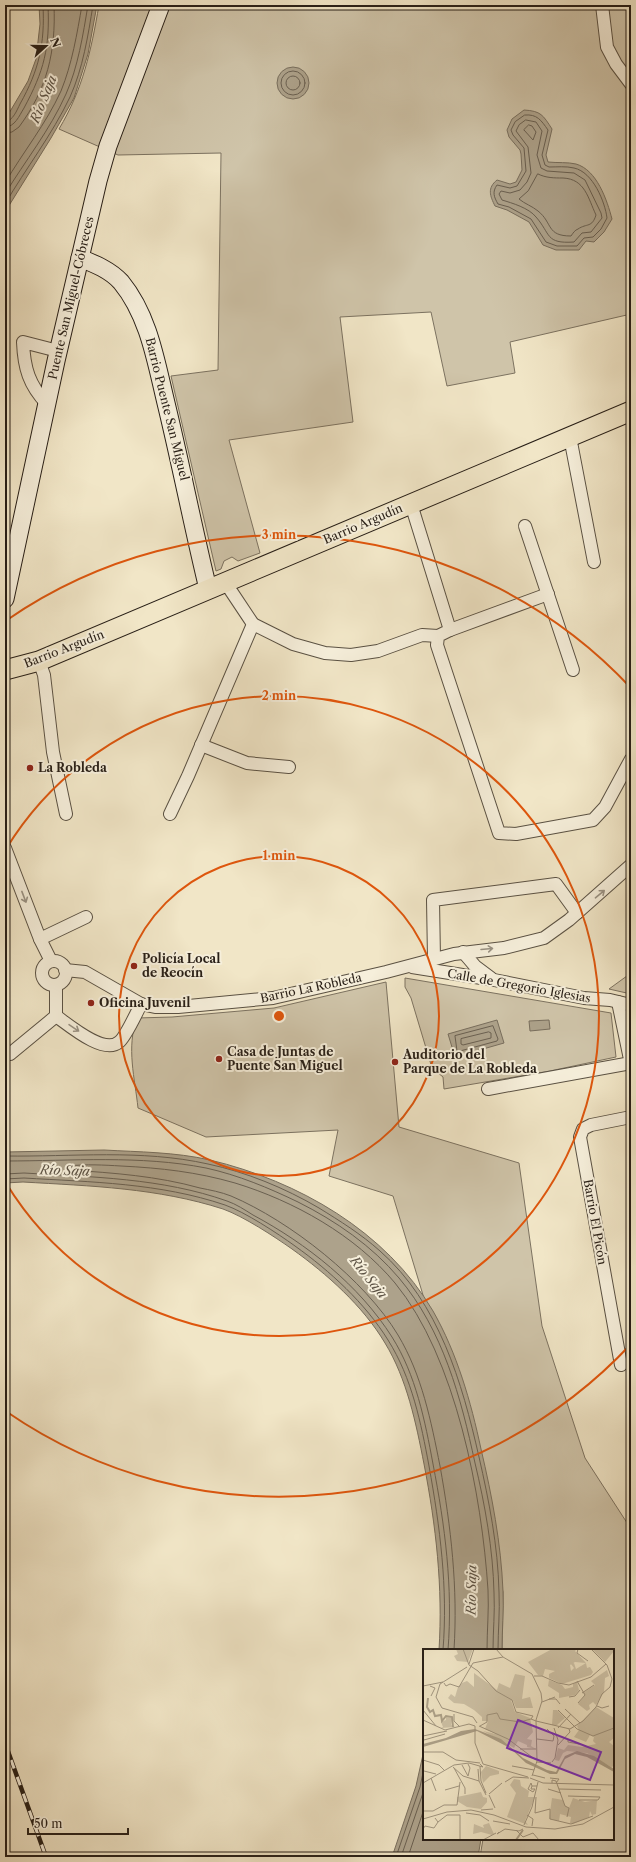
<svg xmlns="http://www.w3.org/2000/svg" width="636" height="1862" font-family="'Libre Caslon Text',serif">
	<style>
		.green { fill: #cfc4a9; stroke: #7c7260 }
		.water { fill: #ada28b; stroke: #786e5d }
		.lines { fill: none; stroke-linecap: round; stroke-linejoin: round }
		.shore { stroke: #6a6051; stroke-width: 1 }
		.street-casing { stroke: #5a5143; stroke-width: 14 }
		.secondary-casing { stroke: #281f17; stroke-width: 19 }
		.primary-casing { stroke: #281f17; stroke-width: 21 }
		.street { stroke: #f6efdb; stroke-width: 12 }
		.secondary { stroke: #f6efdb; stroke-width: 17 }
		.primary { stroke: #f1e6c7; stroke-width: 19 }
		.rail-casing { stroke: #281f17; stroke-width: 4.5 }
		.rail { stroke: #f6efdb; stroke-width: 3; stroke-dasharray: 9; stroke-linecap: butt }
		.oneway { stroke: #999183 }
		.ring { fill: none; stroke: #de560d; stroke-width: 2 }
		.poi-dot { fill: #8f2418; stroke: #f6efdb; stroke-width: 1.5 }
		.labels { text-anchor: middle; stroke-width: 4; stroke-linejoin: round; paint-order: stroke }
		.street-label { font-size: 12px; fill: #281f17; stroke: #f6efdb }
		.poi-label { font-size: 12px; font-weight: bold; fill: #281f17; stroke: #f6efdb; text-anchor: start }
		.water-label { font-size: 13px; font-style: italic; fill: #5d5345; stroke: #f6efdb }
		.inset-river { fill: none; stroke: #ada28b; stroke-width: 2 }
		.inset-road { fill: none; stroke: #a19681; stroke-width: 1 }
		.view { fill: #7b2cbf; fill-opacity: 0.15; stroke: #7b2cbf; stroke-width: 2 }
		.inset-edge { fill: none; stroke: #281f17; stroke-width: 2 }
		.centre { fill: #de560d; stroke: #f6efdb; stroke-width: 2 }
		.ring-label { font-size: 12px; text-anchor: middle; font-weight: bold; fill: #de560d; stroke: #f6efdb; stroke-width: 4; stroke-linejoin: round; paint-order: stroke }
	</style>
	<rect width="100%" height="100%" fill="#f1e6c7"/>
	<filter id="stains"><feTurbulence type="fractalNoise" baseFrequency=".005" numOctaves="4"/><feColorMatrix values="0 0 0 0 .2 0 0 0 0 .09 0 0 0 0 .02 0 0 0 .5 -.17"/></filter>
	<radialGradient id="worn" r=".72"><stop offset=".6" stop-color="#630" stop-opacity="0"/><stop offset="1" stop-color="#630" stop-opacity=".3"/></radialGradient>
	<g class="green">
		<path d="M99,5H631V314L510,342L515,373L447,386L431,312L340,317L353,422L229,440L260,553L238,561L232,557L224,561L221,569L216,571L171,376L218,370L221,153L118,155L59,129C83,89 91,51 99,5Z"/>
		<path d="M631,973V994L609,989Z"/>
		<path d="M405,978L611,1013L616,1057L550,1071L444,1089L443,1077L432,1068L411,998L405,987Z"/>
		<path d="M386,982L399,1127L519,1163L542,1326L585,1458L631,1529V1857H480L483,1839H613V1650H502L503,1592L423,1295L393,1196L329,1176L338,1130L206,1137L138,1108C135,1079 126,1047 137,1018L172,1017L274,1008Z"/>
	</g>
	<g class="water">
		<path d="M39,5H97L88,54L74,98L51,138L5,212V120L28,81L36,59L40,24Z"/>
		<circle cx="293" cy="83" r="16"/>
		<path d="M524,110C541,111 543,115 552,129L546,155L548,162C557,163 568,162 576,164C597,170 607,200 612,219L604,232L594,242L586,241L579,250H556L543,245L529,222L507,210L495,206C490,196 487,188 497,180L510,184L516,182L522,170L521,154L520,150L509,137L507,130L512,119Z"/>
		<path d="M497,1020L504,1043L455,1057L448,1034Z"/>
		<path d="M549,1020L550,1029L530,1031L529,1021Z"/>
		<path d="M104,1150C139,1152 175,1152 210,1160C298,1181 386,1231 433,1311C457,1353 471,1402 481,1449C492,1496 501,1543 503,1591C504,1611 502,1630 502,1650H439C443,1587 436,1526 424,1464C416,1423 407,1379 385,1343C363,1306 327,1274 292,1249C275,1237 243,1216 223,1209C158,1188 91,1186 23,1182L5,1183V1152Z"/>
		<path d="M424,1750V1839H481L478,1857H392L416,1786Z"/>
	</g>
	<g class="lines">
		<g class="shore">
			<circle cx="293" cy="83" r="12"/>
			<circle cx="293" cy="83" r="7"/>
			<path d="M525,115C537,114 541,120 548,130L542,155L545,165L549,167C557,167 566,166 574,168C593,172 605,202 607,218L601,229L593,237L584,238L577,246H557L546,242L531,219L509,207L498,204C494,197 492,192 497,185L510,188L517,186L526,171L524,148L513,135L511,130L515,122Z"/>
			<path d="M526,120L536,122L542,131L537,155L541,168L547,171L574,173L585,180L601,213L602,218L591,232L582,233L574,242C545,244 551,234 536,217C529,208 512,203 502,200L499,194L501,191L510,193L520,190L527,182L531,173L528,147L516,131L519,125Z"/>
			<path d="M5,122C13,121 17,110 20,104C39,70 45,44 43,5"/>
			<path d="M529,125L532,126L536,132L533,140L524,130Z"/>
			<path d="M5,127C15,127 19,116 24,108C44,71 50,48 48,5"/>
			<path d="M5,133L12,132L19,127C47,89 56,52 54,5"/>
			<path d="M538,174C546,178 554,178 563,178C585,179 588,198 596,215C592,228 587,223 578,229C575,230 573,233 571,236C546,236 553,223 538,211C532,206 525,204 519,199L528,191Z"/>
			<path d="M5,183C23,152 46,124 61,91C72,64 77,34 82,5"/>
			<path d="M5,194C25,161 50,130 66,94C78,67 83,35 88,5"/>
			<path d="M5,204C26,168 52,135 70,97C83,68 88,36 93,5"/>
			<path d="M493,1026L498,1039L497,1041L460,1051H457L455,1036Z"/>
			<path d="M489,1032L491,1033V1038L463,1045L461,1044V1039Z"/>
			<path d="M5,1156C72,1157 141,1149 208,1164C246,1172 285,1188 319,1208C340,1221 361,1234 380,1251C439,1303 462,1382 479,1457C489,1501 498,1546 499,1592C500,1611 498,1631 498,1650"/>
			<path d="M5,1161C72,1161 140,1155 206,1168C238,1175 269,1188 298,1202C336,1221 372,1246 399,1278C443,1330 461,1398 475,1463C485,1505 493,1549 494,1593C495,1612 493,1631 493,1650"/>
			<path d="M5,1174L24,1173C92,1177 162,1178 227,1201C236,1204 245,1210 253,1215C307,1244 359,1285 392,1337C416,1375 425,1421 433,1464C445,1526 453,1587 448,1650"/>
			<path d="M5,1179L24,1178C91,1182 160,1183 225,1205C245,1212 277,1233 295,1246C330,1271 365,1303 388,1340C412,1378 421,1423 429,1466C440,1527 448,1588 443,1650"/>
			<path d="M454,1650C458,1588 451,1527 440,1466C431,1421 422,1375 398,1335C365,1280 290,1221 231,1196C221,1192 210,1190 200,1188C157,1176 114,1173 70,1170L69,1166C86,1164 104,1165 121,1166C161,1168 197,1172 235,1183C294,1201 355,1235 395,1283C456,1357 482,1496 488,1590C489,1610 487,1630 487,1650"/>
			<path d="M396,1857L420,1787L424,1768"/>
			<path d="M401,1857L424,1790"/>
			<path d="M408,1857L424,1809"/>
		</g>
		<defs>
			<g id="street">
				<path d="M602,5L607,47L616,64L631,84"/>
				<path d="M47,404C29,385 24,368 23,342L58,351"/>
				<path d="M570,437L594,562"/>
				<path d="M411,504L450,630L438,636L437,645L499,833L516,834L593,820L605,807L631,759"/>
				<path d="M525,526L573,670"/>
				<path d="M225,582L253,624L293,644L325,653L351,655L378,651L422,635L438,636"/>
				<path d="M450,630L548,594"/>
				<path d="M39,661L44,675L53,752L66,814"/>
				<path d="M201,745L247,763L289,767"/>
				<path d="M170,814L188,776L253,624"/>
				<path d="M5,848L40,939L51,961"/>
				<path d="M40,939L86,917"/>
				<path d="M463,952L475,966L491,978"/>
				<path d="M434,959L433,900L556,884L577,913"/>
				<circle cx="54" cy="973" r="12"/>
				<path d="M412,967L494,980L584,998L610,1000L631,1005"/>
				<path d="M65,970L85,972L141,1004L155,1007H178L273,998L386,972L454,954L504,948L544,938L569,920L631,865"/>
				<path d="M56,985V1016C70,1026 104,1055 119,1042C125,1038 137,1012 141,1004"/>
				<path d="M618,1002L631,1064"/>
				<path d="M10,1054L56,1016"/>
				<path d="M488,1089L631,1063"/>
				<path d="M621,1365L580,1137L583,1129L591,1125L631,1117"/>
			</g>
			<g id="secondary">
				<path d="M80,258C95,264 110,270 121,282C149,316 156,362 166,403C181,465 193,527 208,589"/>
				<path d="M5,599L56,361L98,181L108,146L161,5"/>
			</g>
			<path id="primary" d="M5,670L39,661L631,411"/>
		</defs>
		<use href="#street" class="street-casing"/>
		<use href="#secondary" class="secondary-casing"/>
		<use href="#primary" class="primary-casing"/>
		<use href="#street" class="street"/>
		<use href="#secondary" class="secondary"/>
		<use href="#primary" class="primary"/>
		<defs>
			<path id="rail" d="M5,1743L46,1857"/>
		</defs>
		<use href="#rail" class="rail-casing"/>
		<use href="#rail" class="rail"/>
	</g>
	<defs><path id="oneway-shaft" d="M-6 0H5M1.5-3L5.5 0L1.5 3" fill="none" stroke-width="1.6" stroke-linecap="round" stroke-linejoin="round"/></defs>
	<g class="oneway">
		<use href="#oneway-shaft" transform="translate(600 894) rotate(-40)"/>
		<use href="#oneway-shaft" transform="translate(24 897) rotate(69)"/>
		<use href="#oneway-shaft" transform="translate(487 949) rotate(-5)"/>
		<use href="#oneway-shaft" transform="translate(74 1028) rotate(34)"/>
	</g>
	<g class="ring">
		<circle cx="279" cy="1016" r="160"/>
		<path d="M6 849A320 320 0 1 1 6 1183"/>
		<path d="M631 1344A481 481 0 0 1 7 1412M7 620A481 481 0 0 1 631 688"/>
	</g>
	<g class="poi-dot">
		<circle cx="30" cy="768" r="4"/>
		<circle cx="134" cy="966" r="4"/>
		<circle cx="91" cy="1003" r="4"/>
		<circle cx="219" cy="1059" r="4"/>
		<circle cx="395" cy="1062" r="4"/>
	</g>
	<g class="labels">
		<g class="street-label">
			<text transform="translate(71 298) rotate(-77)" y="4">Puente San Miguel-Cóbreces</text>
			<text transform="translate(167 409) rotate(76)" y="4">Barrio Puente San Miguel</text>
			<text transform="translate(363 524) rotate(-23)" y="4">Barrio Argudín</text>
			<text transform="translate(64 649) rotate(-21)" y="4">Barrio Argudín</text>
			<text transform="translate(519 986) rotate(10)" y="4">Calle de Gregorio Iglesias</text>
			<text transform="translate(311 988) rotate(-12)" y="4">Barrio La Robleda</text>
			<text transform="translate(595 1222) rotate(80)" y="4">Barrio El Picón</text>
		</g>
		<g class="poi-label">
			<text x="38" y="772">La Robleda</text>
			<text x="142" y="963">Policía Local<tspan x="142" dy="14">de Reocín</tspan></text>
			<text x="99" y="1007">Oficina Juvenil</text>
			<text x="227" y="1056">Casa de Juntas de<tspan x="227" dy="14">Puente San Miguel</tspan></text>
			<text x="403" y="1059">Auditorio del<tspan x="403" dy="14">Parque de La Robleda</tspan></text>
		</g>
		<g class="water-label">
			<text transform="translate(43 99) rotate(-68)" y="5">Río Saja</text>
			<text transform="translate(65 1170) rotate(2)" y="5">Río Saja</text>
			<text transform="translate(369 1277) rotate(51)" y="5">Río Saja</text>
			<text transform="translate(471 1590) rotate(-89)" y="5">Río Saja</text>
		</g>
	</g>
	<g transform="translate(423 1649)">
		<rect width="191" height="191" fill="#f1e6c7"/>
		<path d="M33,0H50L45,13L34,12L31,7L35,5ZM129,0H154L152,2L163,14L152,13L147,16L148,22L151,19L148,15L151,14L153,20L163,14L164,19L167,18L170,23L168,26L139,35L126,29V25L132,22L122,20L120,27L115,26L105,13ZM169,0H191V2L182,13ZM184,21L186,27L182,29L181,43L173,56L170,53L166,56L167,60L164,62L155,55L162,46L160,44L172,36L168,32ZM51,24L74,41L76,34L87,39L92,25L102,27L99,50L107,48L110,59H93L90,52L82,48L88,51L92,63L107,69L110,83L104,90L109,91L108,97L113,100L104,98V96L95,92L91,99L60,82L73,85L62,80L65,72H59V68L51,61L41,55L31,54L25,49L28,45L32,48L35,38L39,34L44,32L51,38ZM126,31L139,36L142,40L150,38V35L154,33L156,41L152,46L136,49V44L125,37ZM173,58L191,69V89L186,93L191,97V117L188,118L164,104L144,102L140,104L136,112L132,111L135,99L141,101L145,96L159,98L173,95L170,92L171,88L167,86L163,93L151,88L156,81L154,77ZM130,61H134L142,69L134,76H129ZM23,68L29,69L28,76L32,78L18,79L20,78L18,73L23,71ZM63,117L76,122V125L67,127L60,134L58,123ZM91,130L97,131L98,137L106,142L105,148H112L102,172L105,176L84,168L93,144L87,136ZM58,143L60,148L64,149V153L58,160L44,158L34,152V148ZM129,149L140,151L142,157L146,159L150,149L162,153L174,151L173,165L169,166L167,162L166,168L150,175L147,174L148,168L137,165L136,172L126,170ZM66,174L71,185L69,186L58,183L50,185L51,175L61,179L60,176Z" fill="#cfc4a9"/>
		<path d="M52,80L78,90L100,109L124,121L133,123L142,107L154,102L171,107L191,120V123L164,108L152,105L142,110L134,125H127L103,114L87,99L54,82L0,98V95L23,89L38,82Z" fill="#ada28b"/>
		<path class="inset-river" d="M5,49L4,58L7,63L10,61L12,67L18,66L19,72L23,67L29,68L30,78M93,191L100,181"/>
		<path class="inset-road" d="M40,0L46,16L55,22L73,42L89,51L93,63L110,67L108,70M73,0L80,8L109,25L118,44L119,52L113,71L114,112L109,127M155,0L154,4L165,12M46,15L51,0M44,18L17,35L13,48L19,59L50,68L54,74M111,27H119L135,34L146,36L168,28L183,15M154,32L162,46L155,54M21,34L23,37L27,35L36,38L50,14L80,8M0,37L20,33M7,37L12,39L8,47M159,44L171,36M146,48L152,47L157,41M126,50H133L137,55M119,53L132,48M174,57L179,59L186,57M142,60L157,74M0,61L13,77M135,61L154,80L170,87L191,79M31,65V72L37,78M0,71L22,81L46,75L52,77M113,72L147,80L160,72L173,58L179,45L187,38L189,30L184,16L168,0M52,77V94L60,115M56,77L85,90L113,111M57,77L64,73V66L74,64L77,70L97,73L108,70L113,72M135,79L148,65M0,87L24,82M0,89L1,91L22,85M114,90L130,92L131,87L124,80M145,90V93L156,95M135,96L147,83L146,80M97,100H113M0,103H20L33,111L57,114M0,111L16,116L21,121M114,113L128,114M129,113L132,109L135,91L131,79M60,115L105,128M39,116L45,127M57,117L58,132L63,144M89,117L111,121M30,118L40,127L56,132L63,146M31,119L42,139V145M55,120L56,132M1,122L13,125M110,126L122,129M45,127L47,119L45,115M8,129L13,142M107,129L120,134L191,136M127,129L136,130L133,134M82,133L90,128L106,129M0,134L31,116L46,114L60,118L57,115M129,134V131L133,132L142,157L146,159L144,168M109,137L108,134L105,140L110,143L112,140H108L109,137H114M125,140L138,144M136,140L178,141M22,141L36,137M66,145L79,134M66,146L72,159M145,147L177,148L175,151H156M113,148L112,164L127,160V170L148,175L170,167M58,161L70,160M0,162H10L21,156H34L37,133M43,164L57,166L66,172M104,166L110,170L109,177M12,169L15,173L24,166H37V191M0,170L24,163L48,161L71,166L103,178L132,180L160,175L191,158M70,172L87,175M101,176L109,158L115,133M0,180L2,177L11,179L15,173M93,181L100,188L110,184L116,191M76,183L74,185L82,180L96,182L100,180M60,191L73,184"/>
		<path class="view" d="M95,71L178,103L167,131L84,99Z"/>
		<rect width="191" height="191" class="inset-edge"/>
	</g>
	<circle cx="279" cy="1016" r="6" class="centre"/>
	<g class="ring-label">
		<text x="279" y="539">3 min</text>
		<text x="279" y="700">2 min</text>
		<text x="279" y="860">1 min</text>
	</g>
	<rect width="636" height="1862" fill="none" stroke="#f1e6c7" stroke-width="20"/>
	<rect x="6" y="6" width="624" height="1850" fill="none" stroke="#281f17" stroke-width="2"/>
	<rect x="10" y="10" width="616" height="1842" fill="none" stroke="#281f17"/>
	<g transform="translate(46 46) rotate(69)" stroke="#f6efdb" stroke-width="3" paint-order="stroke">
	<path d="M0-3L7 15L0 10L-7 15Z" fill="#281f17"/>
	<text y="-6" font-size="11" font-weight="bold" text-anchor="middle" fill="#281f17">N</text>
	</g>
	<path d="M28 1828v6h100v-6" fill="none" stroke="#281f17" stroke-width="2"/>
	<text x="34" y="1828" font-size="12" fill="#281f17" stroke="#f6efdb" stroke-width="3" paint-order="stroke">50 m</text>
	<rect width="100%" height="100%" filter="url(#stains)"/>
	<rect width="100%" height="100%" fill="url(#worn)"/>
</svg>
